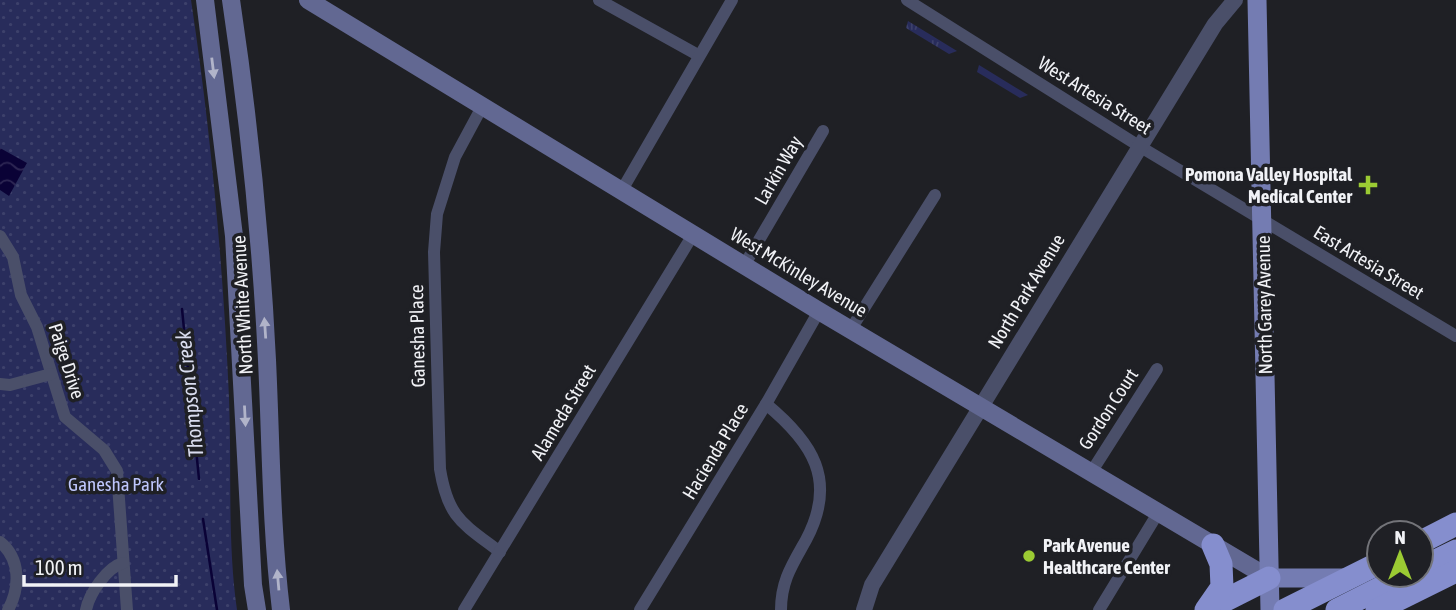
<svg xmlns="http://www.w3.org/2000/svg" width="1456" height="610" font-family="'Asap Condensed',sans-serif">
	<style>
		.grass { fill: url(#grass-tufts) }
		.park { fill: url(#park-dots) }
		.water { fill: url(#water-waves) }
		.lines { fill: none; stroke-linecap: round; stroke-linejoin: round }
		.stream { stroke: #0a0236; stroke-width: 2.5 }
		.minor { stroke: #4a4f69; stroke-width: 12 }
		.tertiary { stroke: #4a4f69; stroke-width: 16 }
		.secondary { stroke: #626892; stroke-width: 18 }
		.primary { stroke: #747cb2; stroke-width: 19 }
		.motorway { stroke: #858ece; stroke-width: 23 }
		.oneway { fill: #b1b4c9 }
		.poi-dot { fill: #9bcb33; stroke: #1f2025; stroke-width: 2.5 }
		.labels { text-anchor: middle; stroke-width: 7; stroke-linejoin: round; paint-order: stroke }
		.street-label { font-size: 19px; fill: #f1f2f6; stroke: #1f2025 }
		.poi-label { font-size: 19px; font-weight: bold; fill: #f1f2f6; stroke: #1f2025; text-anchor: end }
		.park-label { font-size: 19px; fill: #bec6fc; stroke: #1f2025 }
		.water-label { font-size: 21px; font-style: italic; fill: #d9dcee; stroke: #1f2025 }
	</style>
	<defs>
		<pattern id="grass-tufts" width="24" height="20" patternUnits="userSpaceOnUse" patternTransform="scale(1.75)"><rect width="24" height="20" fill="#282c5b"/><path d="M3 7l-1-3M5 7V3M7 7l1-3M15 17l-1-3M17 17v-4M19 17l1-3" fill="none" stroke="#3d416b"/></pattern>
		<pattern id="park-dots" width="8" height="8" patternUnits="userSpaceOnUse" patternTransform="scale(1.75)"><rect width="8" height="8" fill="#282c5b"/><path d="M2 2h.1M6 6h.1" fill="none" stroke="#3d416b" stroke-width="1.8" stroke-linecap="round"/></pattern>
		<pattern id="water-waves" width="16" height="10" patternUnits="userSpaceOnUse" patternTransform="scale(1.75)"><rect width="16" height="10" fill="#0a0236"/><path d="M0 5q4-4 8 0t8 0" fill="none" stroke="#2e2754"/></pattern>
	</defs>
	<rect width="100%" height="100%" fill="#1f2025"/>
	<g class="grass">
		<path d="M908,21L957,51L949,54L906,28Z"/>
		<path d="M979,65L1028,95L1020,98L977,72Z"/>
	</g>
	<path class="park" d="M0,0H191C211,132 223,264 229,397C232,468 227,540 237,610H0Z"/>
	<path class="water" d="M0,148L27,163L9,196L0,190Z"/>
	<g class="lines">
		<g class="stream">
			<path d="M182,309L199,479"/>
			<path d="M203,519L217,610"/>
		</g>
		<g class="minor">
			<path d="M599,0L698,55"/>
			<path d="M907,0L1139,146L1456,336"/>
			<path d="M483,105L455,157L437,214L434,252L440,469C448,518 462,523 500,552"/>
			<path d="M622,190L732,0"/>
			<path d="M0,236L13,257L21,295L37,327L65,417L104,450L117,471L127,610"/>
			<path d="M745,264L823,131"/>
			<path d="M851,329L935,195"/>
			<path d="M0,384L10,385L51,374"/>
			<path d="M766,404C812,442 838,480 806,540C792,565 781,581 781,610"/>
			<path d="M1092,471L1157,369"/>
			<path d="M0,542C21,559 20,588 8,610"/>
			<path d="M86,610C89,594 107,567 123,563"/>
			<path d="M464,610L694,233"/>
			<path d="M640,610L766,404L819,311"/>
			<path d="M1099,610L1158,513"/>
		</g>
		<path class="tertiary" d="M864,610L872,585L1215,24L1235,0"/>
		<g class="secondary">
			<path d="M205,0L234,236L253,585L257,610"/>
			<path d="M231,0C249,120 261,239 267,360C271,444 271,527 281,610"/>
			<path d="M308,0L819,311L1269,578"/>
		</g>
		<g class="primary">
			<path d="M1257,0L1270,610"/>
			<path d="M1269,578H1349"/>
		</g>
		<g class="motorway">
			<path d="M1421,542L1456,524"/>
			<path d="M1421,568L1456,551"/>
			<path d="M1210,608L1269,578"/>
			<path d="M1206,610L1222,587L1221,564L1213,545"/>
			<path d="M1285,610L1379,563"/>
			<path d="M1337,610L1406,575"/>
			<path d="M1377,610L1456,571"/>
		</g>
	</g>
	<defs><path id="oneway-solid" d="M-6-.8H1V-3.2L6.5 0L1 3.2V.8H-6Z" transform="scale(1.75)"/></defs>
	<g class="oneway">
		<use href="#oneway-solid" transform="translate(213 68) rotate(83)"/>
		<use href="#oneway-solid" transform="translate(265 328) rotate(-94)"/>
		<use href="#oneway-solid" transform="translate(245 416) rotate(87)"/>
		<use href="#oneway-solid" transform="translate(278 580) rotate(-95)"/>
	</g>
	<g class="poi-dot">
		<path d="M1364.5 174.5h7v7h7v7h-7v7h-7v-7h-7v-7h7z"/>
		<circle cx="1029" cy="556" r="7"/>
	</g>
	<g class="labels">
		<g class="street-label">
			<text transform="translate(1095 95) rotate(32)" y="7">West Artesia Street</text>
			<text transform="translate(778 170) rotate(-60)" y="7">Larkin Way</text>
			<text transform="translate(1369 262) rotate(31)" y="7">East Artesia Street</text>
			<text transform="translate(799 272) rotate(31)" y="7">West McKinley Avenue</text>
			<text transform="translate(1026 291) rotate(-59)" y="7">North Park Avenue</text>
			<text transform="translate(242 305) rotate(-93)" y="7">North White Avenue</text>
			<text transform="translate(1264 305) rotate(-91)" y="7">North Garey Avenue</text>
			<text transform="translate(417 336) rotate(-91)" y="7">Ganesha Place</text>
			<text transform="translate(67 361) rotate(72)" y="7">Paige Drive</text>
			<text transform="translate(1108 409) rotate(-57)" y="7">Gordon Court</text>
			<text transform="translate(563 412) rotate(-59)" y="7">Alameda Street</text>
			<text transform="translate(715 451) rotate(-59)" y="7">Hacienda Place</text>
		</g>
		<g class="poi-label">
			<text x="1352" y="181">Pomona Valley Hospital<tspan x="1352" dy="22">Medical Center</tspan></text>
			<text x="1043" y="552" text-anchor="start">Park Avenue<tspan x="1043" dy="22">Healthcare Center</tspan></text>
		</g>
		<g class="park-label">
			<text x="116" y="491">Ganesha Park</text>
		</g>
		<g class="water-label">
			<text transform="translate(190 394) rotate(-96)" y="7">Thompson Creek</text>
		</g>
	</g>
	<g transform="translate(1400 554)"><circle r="33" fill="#1f2025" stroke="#737479" stroke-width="2"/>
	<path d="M0-5L12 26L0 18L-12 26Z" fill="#9bcb33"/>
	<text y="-10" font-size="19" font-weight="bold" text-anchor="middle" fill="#f1f2f6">N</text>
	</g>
	<path d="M24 575v10h152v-10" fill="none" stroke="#f1f2f6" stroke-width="3.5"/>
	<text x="35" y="575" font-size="21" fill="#f1f2f6" stroke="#1f2025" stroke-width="5" paint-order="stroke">100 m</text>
</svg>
